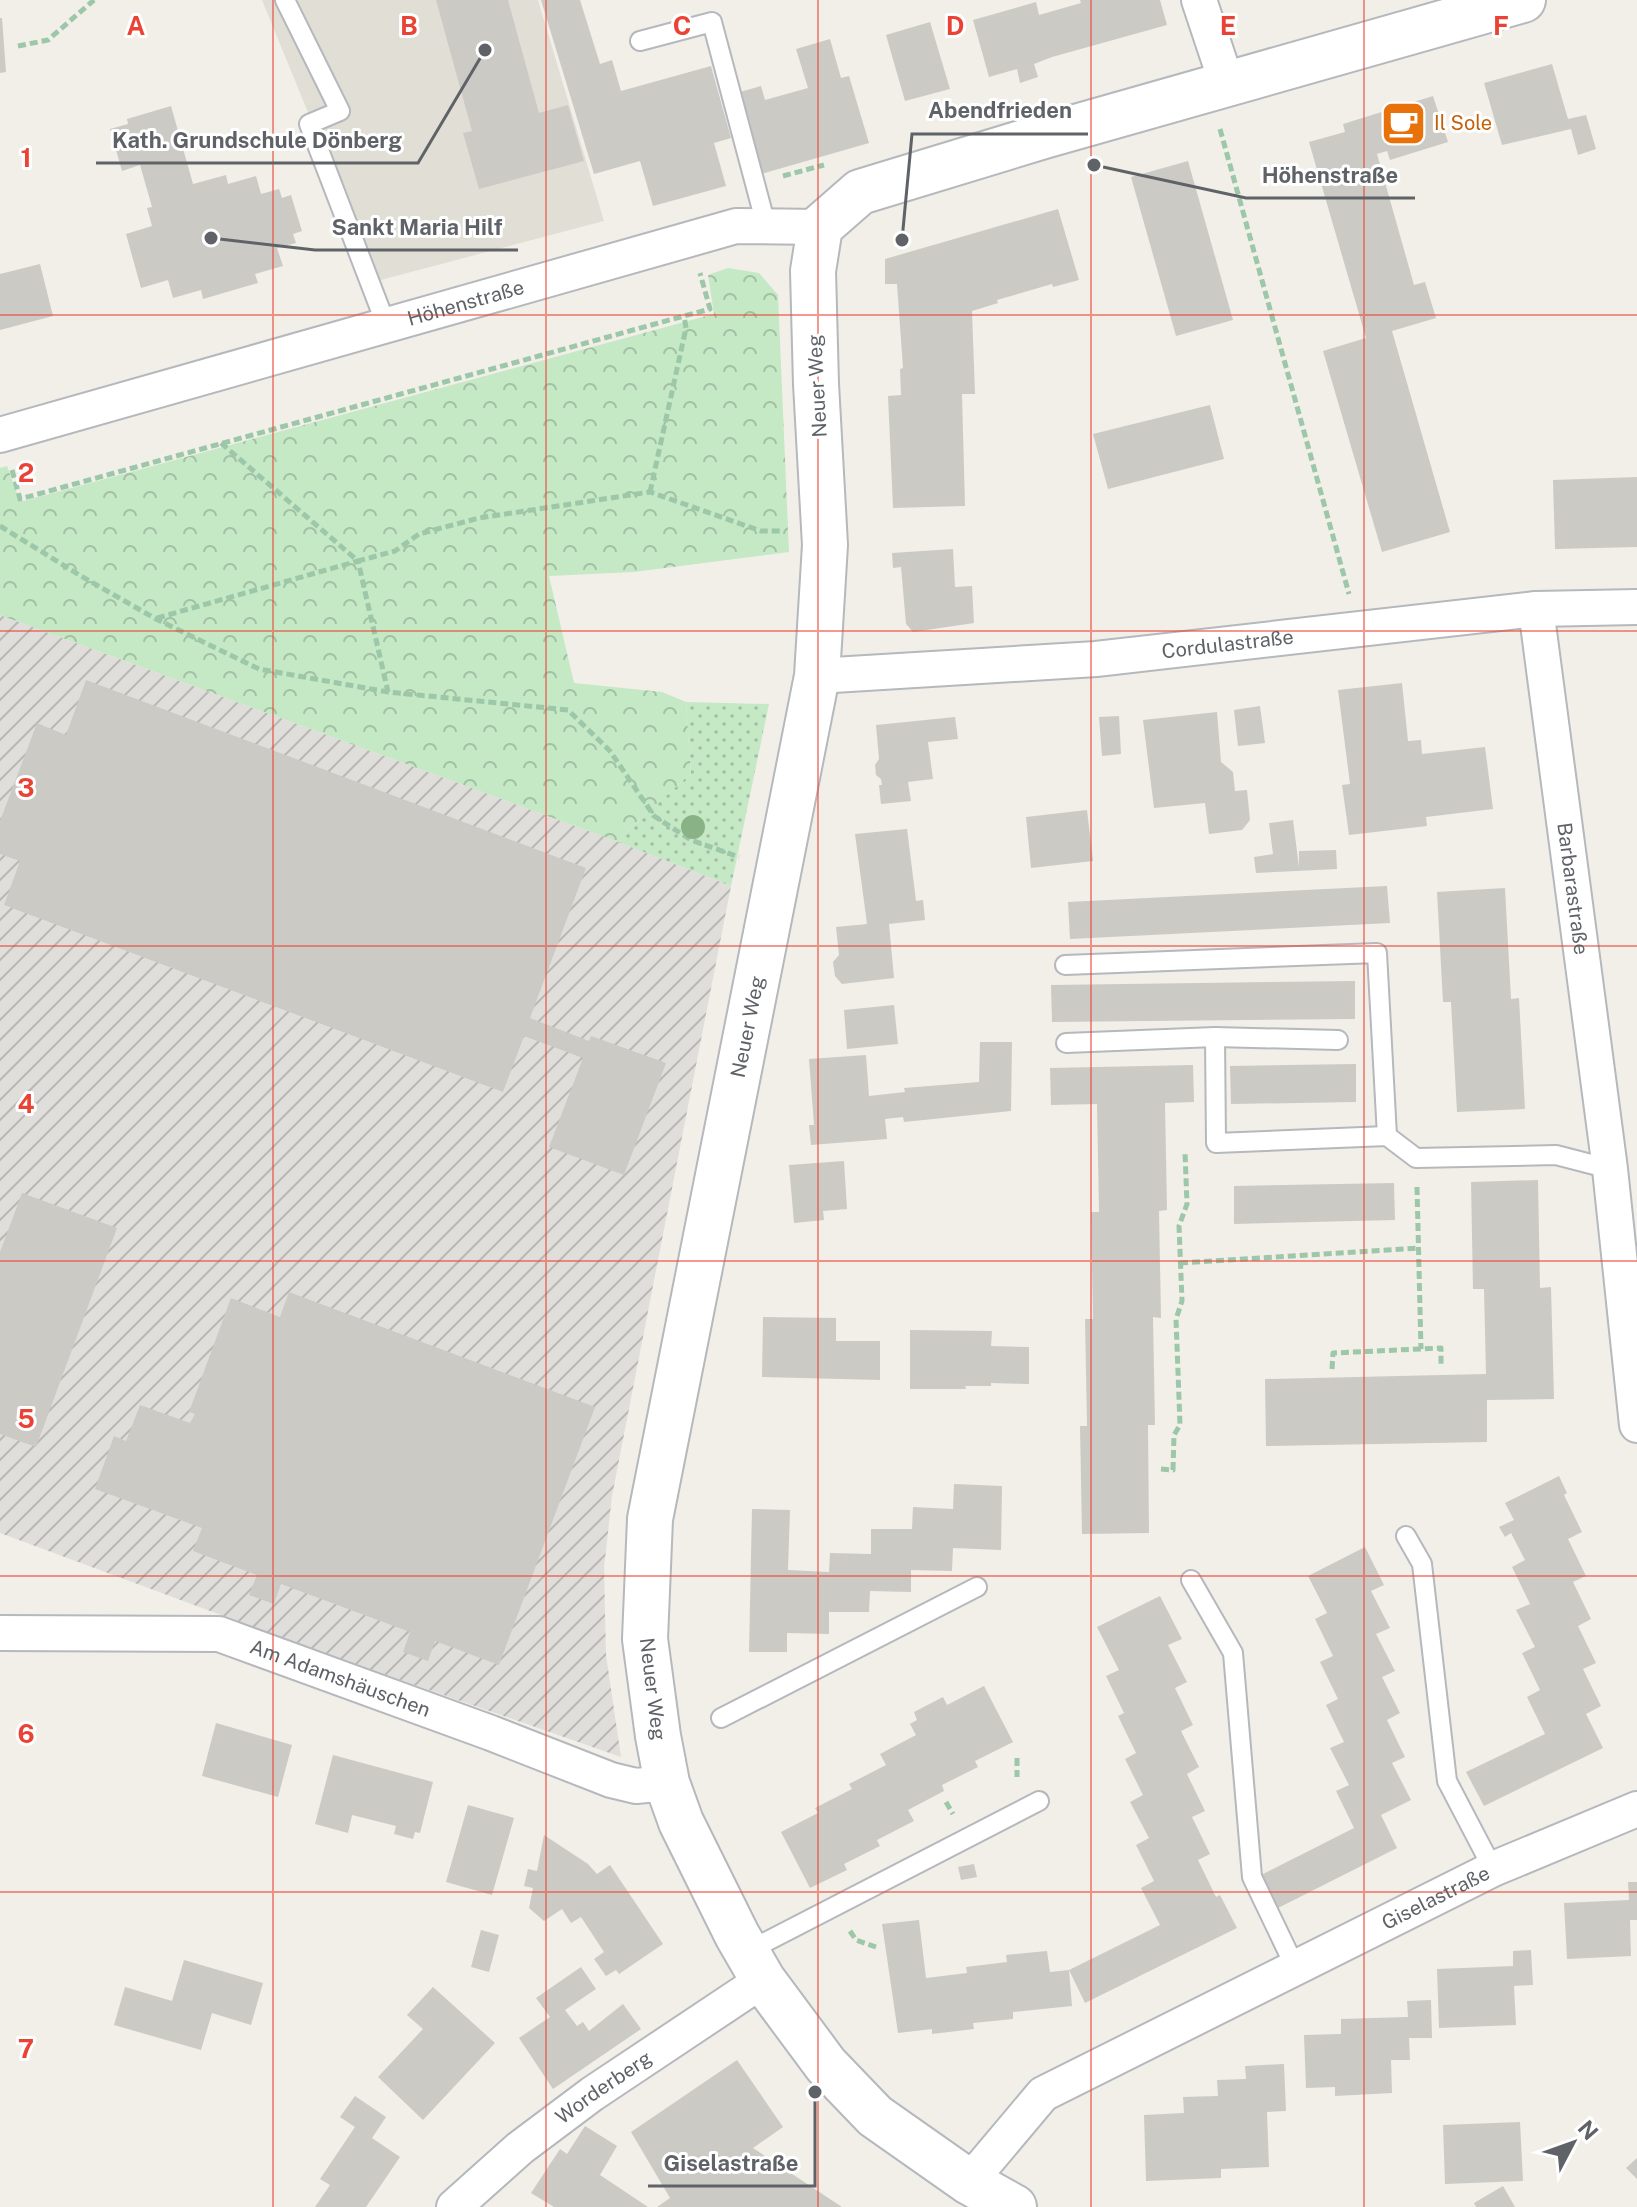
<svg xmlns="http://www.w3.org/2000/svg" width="1637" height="2207" font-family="'Public Sans',sans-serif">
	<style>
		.industrial { fill: url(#industrial-furrows) }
		.education { fill: #e1ded6 }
		.grass { fill: url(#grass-dots) }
		.forest { fill: url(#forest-crowns) }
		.building { fill: #cccac5 }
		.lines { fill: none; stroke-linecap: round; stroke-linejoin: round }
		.service-casing { stroke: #b5b8bc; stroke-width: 22 }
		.minor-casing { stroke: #b5b8bc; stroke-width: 38 }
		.tertiary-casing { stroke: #b5b8bc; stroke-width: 48 }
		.path { stroke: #9cc7a9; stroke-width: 5; stroke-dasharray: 8 4; stroke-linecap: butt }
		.service { stroke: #fff; stroke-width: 18 }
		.minor { stroke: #fff; stroke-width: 34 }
		.tertiary { stroke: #fff; stroke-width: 44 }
		.tree { fill: #89b387 }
		.grid { fill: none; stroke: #ea4335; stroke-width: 2; stroke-opacity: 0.55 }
		.labels { text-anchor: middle; stroke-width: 6; stroke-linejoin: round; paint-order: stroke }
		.food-label { font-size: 20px; fill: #c56008; stroke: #fff; text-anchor: start }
		.street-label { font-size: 20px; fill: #5f6368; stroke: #fff }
		.grid-label { font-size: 26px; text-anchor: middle; font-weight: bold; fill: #ea4335; stroke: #fff; stroke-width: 6; stroke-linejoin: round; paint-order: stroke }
		.leader { fill: none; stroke: #5f6368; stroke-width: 3 }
		.callout-dot { fill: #5f6368; stroke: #fff; stroke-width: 3 }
		.callout-label { font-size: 22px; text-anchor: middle; font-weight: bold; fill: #5f6368; stroke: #fff; stroke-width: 6; stroke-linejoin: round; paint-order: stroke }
	</style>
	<defs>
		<pattern id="industrial-furrows" width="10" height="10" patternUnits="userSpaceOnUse" patternTransform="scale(2)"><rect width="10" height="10" fill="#e0deda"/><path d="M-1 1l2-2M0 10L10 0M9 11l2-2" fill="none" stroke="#b9b8b5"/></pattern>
		<pattern id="grass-dots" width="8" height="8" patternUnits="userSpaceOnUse" patternTransform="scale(2)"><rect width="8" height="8" fill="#c5e8c5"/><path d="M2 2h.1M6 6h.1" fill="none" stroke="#a3c0a4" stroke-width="1.8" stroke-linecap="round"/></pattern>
		<pattern id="forest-crowns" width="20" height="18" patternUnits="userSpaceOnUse" patternTransform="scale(2)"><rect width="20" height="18" fill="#c5e8c5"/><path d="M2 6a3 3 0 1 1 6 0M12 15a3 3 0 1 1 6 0" fill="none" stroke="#a3c0a4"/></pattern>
	</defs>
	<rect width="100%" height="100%" fill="#f1efe8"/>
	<path class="industrial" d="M0,615L616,841L731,886L612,1496L604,1568L606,1655L621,1757L329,1655L0,1533Z"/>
	<path class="education" d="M262,0H538L604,221L377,281Z"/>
	<path class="grass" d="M686,702L769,704L731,886L616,841L691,773Z"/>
	<path class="forest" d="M728,268L759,273L778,295L789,552L634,572L549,576L574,683L662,692L686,702L691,773L616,841L0,615V468L7,466L20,502L714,314L708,275Z"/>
	<g class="building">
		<path d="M436,0H508L539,113L568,105L584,161L479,189L463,133L472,131Z"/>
		<path d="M541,0H580L600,64L612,60L621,91L711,66L731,138L714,143L726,186L653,206L640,161L594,174Z"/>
		<path d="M1080,0H1160L1167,25L1052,57L1034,64L1038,77L1020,83L1017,69L989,77L973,20L1036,2L1039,15L1081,3Z"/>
		<path d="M0,18H2L6,72L0,73Z"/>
		<path d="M930,22L950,89L905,101L886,35Z"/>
		<path d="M830,39L841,78L849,76L869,143L761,174L742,107H745L740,92L761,86L765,100L808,88L796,49Z"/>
		<path d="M1552,64L1568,119L1586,115L1596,149L1578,155L1571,129L1502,145L1484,83Z"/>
		<path d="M1433,96L1448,142L1390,160L1387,151L1377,154L1414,285L1425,282L1436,318L1392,331L1450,532L1382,552L1323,351L1366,338L1309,142L1345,132L1343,124Z"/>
		<path d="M171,106L193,184L226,175L228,184L256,176L261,194L279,189L282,198L291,195L302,231L293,234L296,243L277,248L283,266L255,274L258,283L203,299L201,290L173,298L168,280L141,288L126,234L152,226L147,208L152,207L140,165L122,171L110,129L128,124L127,119Z"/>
		<path d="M1188,161L1233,320L1176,336L1131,177Z"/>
		<path d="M1058,209L1079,280L1053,287L1052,284L997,300L998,303L972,311L975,394H962L965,506L893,508L888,396L901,395L900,369L903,368L897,284H885V259Z"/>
		<path d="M40,264L53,316L0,330V274Z"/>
		<path d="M1210,405L1224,459L1108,489L1093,434Z"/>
		<path d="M1637,477V547L1555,549L1553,480Z"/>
		<path d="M953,549L955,587L972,586L974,623L913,632L906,624L901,567L893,568L892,553Z"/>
		<path d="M86,680L586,868L530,1018L589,1041L591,1036L666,1063L624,1175L549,1147L583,1058L524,1036L503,1092L4,905L20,861L0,854V821L37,723L66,735Z"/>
		<path d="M1402,683L1408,741L1421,740L1422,754L1485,747L1493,809L1426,817L1427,826L1349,835L1342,785L1350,784L1338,690Z"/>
		<path d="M1260,706L1265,743L1238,746L1234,710Z"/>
		<path d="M1217,712L1221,762L1233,772L1235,791L1247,790L1250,820L1242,830L1209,834L1205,803L1154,808L1143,720Z"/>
		<path d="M1119,716L1121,754L1102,756L1099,717Z"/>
		<path d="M955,717L958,739L928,742L933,779L908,782L911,801L881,804L879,785H882L881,779L876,775L875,765L879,759L876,725Z"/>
		<path d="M1087,810L1093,861L1031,868L1026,817Z"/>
		<path d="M1293,820L1299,867V851L1336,850L1337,869L1256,873L1254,857L1273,854L1269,823Z"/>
		<path d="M907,829L916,901L923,900L925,920L889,924L894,978L842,984L835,976L833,962L839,955L836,927L867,924L855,834Z"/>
		<path d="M1387,886L1390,923L1070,939L1068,902Z"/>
		<path d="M1505,888L1511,999L1519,998L1525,1109L1457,1112L1451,1002H1443L1437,892Z"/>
		<path d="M1355,981V1019L1052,1022L1051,985Z"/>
		<path d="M894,1005L898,1044L847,1049L844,1010Z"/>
		<path d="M980,1042H1012L1011,1111L904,1122L903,1117L885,1119L887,1139L811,1145L809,1125H814L809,1059L866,1055L869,1096L905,1092L904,1088L979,1082Z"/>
		<path d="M1356,1064V1102L1231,1104L1230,1066Z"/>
		<path d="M1193,1065L1194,1102L1165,1103L1167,1210L1159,1211L1161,1318L1153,1317L1155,1425H1148L1149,1533L1082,1534L1080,1426H1087L1085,1319H1093L1091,1212H1099L1097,1104L1051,1105L1050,1068Z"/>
		<path d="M844,1161L847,1209L823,1211L824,1220L794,1223L789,1165Z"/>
		<path d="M1538,1180L1540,1288L1551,1287L1554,1399L1487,1400V1442L1266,1446L1265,1379L1486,1374L1484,1289H1473L1471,1182Z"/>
		<path d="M1394,1183L1395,1220L1234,1224V1186Z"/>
		<path d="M22,1193L117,1228L36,1447L0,1434V1252Z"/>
		<path d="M289,1292L595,1407L499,1665L435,1641L428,1661L403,1652L410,1632L281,1584L274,1604L249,1595L257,1575L193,1551L202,1528L95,1489L114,1436L126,1441L140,1405L190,1423L195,1414L189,1412L231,1298L280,1317Z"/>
		<path d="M763,1317L836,1318V1341H880V1380L762,1377Z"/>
		<path d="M910,1330L992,1331L991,1346L1029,1347V1384L991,1383V1386H965L966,1389H910Z"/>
		<path d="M1559,1476L1567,1493L1564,1495L1582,1532L1568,1539L1586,1576L1573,1582L1591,1619L1578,1626L1596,1663L1583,1669L1601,1706L1586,1714L1603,1748L1484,1806L1466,1772L1545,1734L1527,1697L1540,1690L1522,1653L1535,1647L1516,1610L1530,1604L1512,1567L1525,1560L1511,1533L1505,1537L1499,1527L1514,1520L1505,1503Z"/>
		<path d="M954,1484L1002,1486L1001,1550L953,1548L952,1571L911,1570V1592L870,1591L869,1612H829V1634L787,1633V1652H749L752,1509L790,1510L788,1570L829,1572L830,1553L871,1554V1529H912L913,1507L953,1509Z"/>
		<path d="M1365,1547L1384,1585L1371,1591L1390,1628L1376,1634L1395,1671L1382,1677L1400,1713L1387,1720L1405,1757L1392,1763L1411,1800L1381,1815L1397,1848L1278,1908L1261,1875L1354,1828L1336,1791L1349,1785L1330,1748L1344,1742L1326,1705L1338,1699L1320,1662L1333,1656L1315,1619L1327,1613L1308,1576Z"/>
		<path d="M1160,1596L1182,1639L1168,1645L1187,1682L1175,1688L1193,1725L1181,1731L1199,1767L1187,1774L1205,1811L1192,1817L1210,1854L1198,1860L1216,1897L1220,1895L1237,1928L1085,2003L1069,1970L1072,2006L1013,2012V2019L973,2023L974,2029L932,2034V2029L898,2033L882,1924L919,1920L926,1978L967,1973L966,1967L1007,1962L1006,1955L1047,1951L1050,1972L1069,1970L1160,1925L1141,1888L1154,1881L1136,1845L1149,1838L1130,1802L1143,1795L1125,1759L1136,1753L1118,1716L1124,1713L1106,1676L1119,1670L1097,1627Z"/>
		<path d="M984,1686L1013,1742L975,1761L978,1767L942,1785L944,1791L908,1810L914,1821L877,1840L880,1846L844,1864L847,1870L810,1888L781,1832L818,1813L815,1808L852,1789L849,1784L886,1765L880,1754L916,1735L910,1724L917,1720L914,1712L943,1697L947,1705Z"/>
		<path d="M216,1723L292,1745L278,1797L202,1776Z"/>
		<path d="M333,1755L433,1782L420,1833L415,1832L413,1839L394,1834L396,1826L352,1815L348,1833L315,1824Z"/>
		<path d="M468,1805L514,1818L492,1895L446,1882Z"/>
		<path d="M544,1835L588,1864L597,1874L610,1865L663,1944L619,1974L616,1970L606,1976L594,1959L604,1952L581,1917L571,1923L562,1909L544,1921L529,1908L533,1888L524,1886L528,1869L537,1871Z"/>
		<path d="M974,1864L977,1877L961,1880L958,1867Z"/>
		<path d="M1628,1882H1637V1920H1630L1631,1956L1567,1959L1564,1903L1629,1900Z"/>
		<path d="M481,1930L499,1935L489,1972L471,1967Z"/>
		<path d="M1531,1950L1533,1985L1514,1986L1516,2025L1439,2028L1437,1969L1513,1966V1951Z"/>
		<path d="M184,1960L263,1983L251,2025L212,2013L201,2050L114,2025L125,1987L172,2001Z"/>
		<path d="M581,1967L596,1989L565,2010L577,2026L583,2022L589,2031L623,2004L641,2029L553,2089L519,2038L550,2017L536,1998Z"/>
		<path d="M433,1987L495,2043L423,2120L378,2077L423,2029L407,2015Z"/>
		<path d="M1431,2000L1432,2038H1409L1410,2060H1391L1392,2093L1335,2096V2087L1306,2088L1304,2035L1341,2034V2019L1408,2017L1407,2001Z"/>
		<path d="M737,2060L783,2127L753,2148L842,2207H657L670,2198L631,2132Z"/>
		<path d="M1284,2064L1286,2111L1267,2112L1269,2167L1221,2169V2178L1146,2181L1144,2115L1184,2113L1183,2097L1218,2096L1217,2080L1246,2079L1245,2066Z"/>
		<path d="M355,2096L386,2117L372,2138L400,2157L366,2207H315L330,2185L320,2179L355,2127L340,2117Z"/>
		<path d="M1520,2122L1523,2181L1445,2184L1443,2125Z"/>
		<path d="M585,2126L617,2146L600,2175L648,2207H554L531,2193L560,2149L567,2154Z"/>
		<path d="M1637,2158V2179L1626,2168Z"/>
		<path d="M1503,2186L1515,2207H1476L1474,2203Z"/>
	</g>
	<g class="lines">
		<defs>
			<g id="service">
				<path d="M285,0L340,111L309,124L387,327"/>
				<path d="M640,41L712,22L766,225"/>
				<path d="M1065,965L1377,953L1387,1136"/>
				<path d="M1215,1037L1216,1143L1387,1136L1416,1158L1556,1155L1610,1169"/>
				<path d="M1066,1043L1215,1037L1338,1040"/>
				<path d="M1406,1536L1422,1564L1447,1781L1493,1869"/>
				<path d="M1191,1580L1233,1653L1252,1877L1296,1969"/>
				<path d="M721,1718L977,1587"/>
				<path d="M746,1952L1039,1801"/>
			</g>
			<g id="minor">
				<path d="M1199,0L1227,84"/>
				<path id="s1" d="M0,435L736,226L820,227"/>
				<path id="s2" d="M1536,609L1610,1169L1637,1425"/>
				<path id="s3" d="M817,676L1096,659L1536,609L1637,607"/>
				<path id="s4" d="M0,1633L219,1634L491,1733L611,1780L636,1786L667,1783"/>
				<path id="s5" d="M969,2182L1043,2094L1493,1869L1637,1809"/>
				<path id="s6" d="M454,2207L520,2148L592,2094L763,1980"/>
			</g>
			<g id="tertiary">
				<path id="s7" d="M1014,2207L969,2182L875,2116L826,2065L763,1980L737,1935L681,1822L667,1783L658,1736L645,1639L650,1519L817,676L825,545L816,384L813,271L820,227L860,192L1044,136L1523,0"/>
			</g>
		</defs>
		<use href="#service" class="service-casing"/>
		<use href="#minor" class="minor-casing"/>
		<use href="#tertiary" class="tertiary-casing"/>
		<g class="path">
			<path d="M18,46L48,40L94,0"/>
			<path d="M1220,129L1349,594"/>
			<path d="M783,176L824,165"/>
			<path d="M221,443L358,561L395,551L419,534L479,518L650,492L761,531H780"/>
			<path d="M12,470L20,499L684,316L710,309L700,273"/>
			<path d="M650,492L686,328L684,316"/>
			<path d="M0,526L81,576L156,619L259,669L388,692L568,710L610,751L654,816L691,840L739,857"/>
			<path d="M157,618L358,561L388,692"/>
			<path d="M1417,1187L1421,1349"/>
			<path d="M1180,1263L1418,1248"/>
			<path d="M1332,1369L1333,1353L1441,1348V1364"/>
			<path d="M1161,1469L1173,1470L1174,1435L1180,1425L1176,1319L1182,1301L1179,1226L1187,1204L1185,1152"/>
			<path d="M1017,1758V1777"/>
			<path d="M946,1802L953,1814"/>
			<path d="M850,1931L856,1940L876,1947"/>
		</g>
		<use href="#service" class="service"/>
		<use href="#minor" class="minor"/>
		<use href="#tertiary" class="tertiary"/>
	</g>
	<circle class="tree" cx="693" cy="827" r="12"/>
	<path class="grid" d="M273,0V2207M546,0V2207M818,0V2207M1091,0V2207M1364,0V2207M0,315H1637M0,631H1637M0,946H1637M0,1261H1637M0,1576H1637M0,1892H1637"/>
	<defs>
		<symbol id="cafe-square" viewBox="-11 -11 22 22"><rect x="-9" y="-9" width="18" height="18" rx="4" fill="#e8710a" stroke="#fff"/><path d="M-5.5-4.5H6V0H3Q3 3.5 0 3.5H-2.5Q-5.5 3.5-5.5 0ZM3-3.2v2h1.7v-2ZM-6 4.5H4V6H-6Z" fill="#fff"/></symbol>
	</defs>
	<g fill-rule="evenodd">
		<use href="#cafe-square" x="1378" y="98" width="51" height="51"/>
	</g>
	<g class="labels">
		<g class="food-label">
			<text x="1434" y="130">Il Sole</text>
		</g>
		<g class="street-label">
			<text dy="7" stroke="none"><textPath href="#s1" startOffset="484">Höhenstraße</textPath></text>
			<text transform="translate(817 386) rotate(-93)" y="7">Neuer Weg</text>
			<text dy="7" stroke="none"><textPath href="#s3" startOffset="412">Cordulastraße</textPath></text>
			<text dy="7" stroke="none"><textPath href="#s2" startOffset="282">Barbarastraße</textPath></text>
			<text dy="7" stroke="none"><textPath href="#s7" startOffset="1330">Neuer Weg</textPath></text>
			<text dy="7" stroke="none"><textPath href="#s4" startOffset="348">Am Adamshäuschen</textPath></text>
			<text transform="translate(653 1689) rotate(83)" y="7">Neuer Weg</text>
			<text dy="7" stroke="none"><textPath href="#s5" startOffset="554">Giselastraße</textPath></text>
			<text dy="7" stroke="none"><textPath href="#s6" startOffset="192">Worderberg</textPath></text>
		</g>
	</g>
	<g class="grid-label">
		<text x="136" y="35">A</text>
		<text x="409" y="35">B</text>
		<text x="682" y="35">C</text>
		<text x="955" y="35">D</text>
		<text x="1228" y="35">E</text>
		<text x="1501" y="35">F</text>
		<text x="26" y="167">1</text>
		<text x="26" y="482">2</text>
		<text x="26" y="797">3</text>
		<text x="26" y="1113">4</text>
		<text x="26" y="1428">5</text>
		<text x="26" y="1743">6</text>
		<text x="26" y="2058">7</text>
	</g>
	<path class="leader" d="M902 240L912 134H1088M485 50L418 163H96M1094 165L1246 198H1415M211 238L315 250H518M815 2092L815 2186H648"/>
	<g class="callout-dot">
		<circle cx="902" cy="240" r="8"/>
		<circle cx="485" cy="50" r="8"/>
		<circle cx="1094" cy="165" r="8"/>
		<circle cx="211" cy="238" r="8"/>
		<circle cx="815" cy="2092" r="8"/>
	</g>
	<g class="callout-label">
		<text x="1000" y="118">Abendfrieden</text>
		<text x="257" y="148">Kath. Grundschule Dönberg</text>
		<text x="1330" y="183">Höhenstraße</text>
		<text x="417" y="235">Sankt Maria Hilf</text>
		<text x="731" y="2171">Giselastraße</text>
	</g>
	<g transform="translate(1573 2143) rotate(49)" stroke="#ffffff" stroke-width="6" paint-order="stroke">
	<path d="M0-6L14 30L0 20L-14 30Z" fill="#5f6368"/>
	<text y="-12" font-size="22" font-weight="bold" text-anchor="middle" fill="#5f6368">N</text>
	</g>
</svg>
